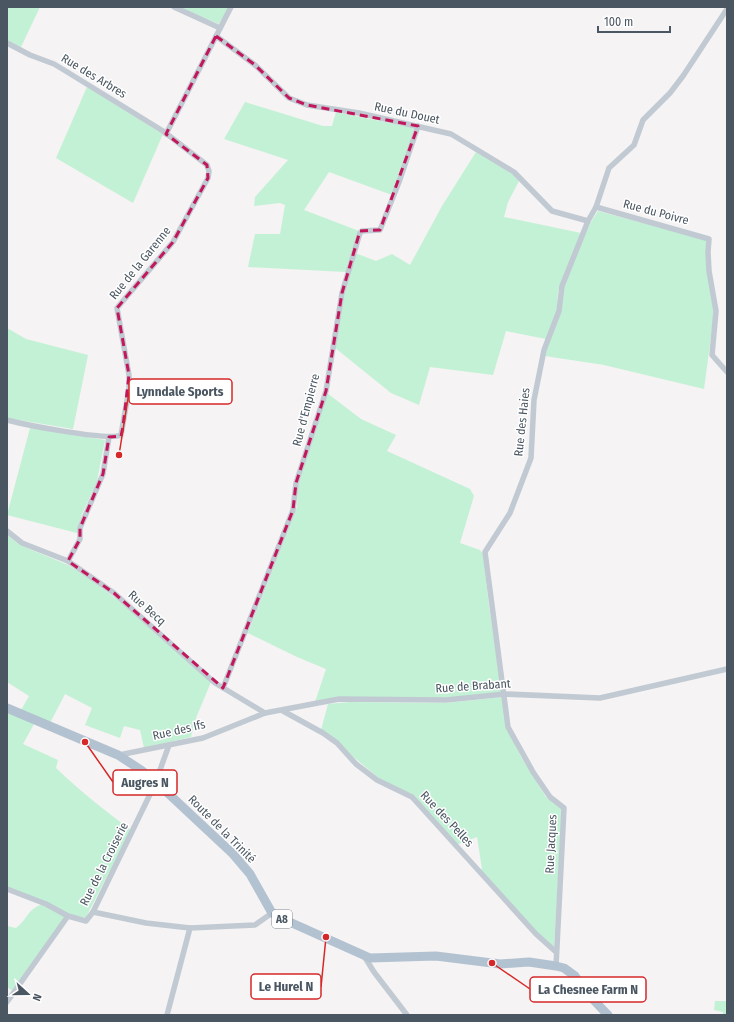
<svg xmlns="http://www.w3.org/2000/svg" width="734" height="1022" font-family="'Fira Sans Condensed',sans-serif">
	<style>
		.green { fill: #c3f1d5 }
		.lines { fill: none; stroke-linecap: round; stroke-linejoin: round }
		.minor { stroke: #c1cad2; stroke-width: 5.5 }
		.primary { stroke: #b3c2d1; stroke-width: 9 }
		.marked { fill: none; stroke: #c2185b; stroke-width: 3; stroke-dasharray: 8 5; stroke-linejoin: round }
		.labels { text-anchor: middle; stroke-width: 3; stroke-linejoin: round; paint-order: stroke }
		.shield { fill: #fff; stroke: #808990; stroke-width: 1 }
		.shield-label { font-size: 11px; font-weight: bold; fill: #4a5661 }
		.street-label { font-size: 12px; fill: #4a5661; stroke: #fff }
		.leader { fill: none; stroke: #d62828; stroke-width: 1.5 }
		.callout-dot { fill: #d62828; stroke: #fff; stroke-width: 1.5 }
		.callout { fill: #fff; stroke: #d62828; stroke-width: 1.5 }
		.callout-label { font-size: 13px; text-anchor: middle; font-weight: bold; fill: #4a5661 }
	</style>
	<rect width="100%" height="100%" fill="#f5f3f3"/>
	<g class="green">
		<path d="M7,7H40L21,47L7,41Z"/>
		<path d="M178,7H229L219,24Z"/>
		<path d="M87,87L163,134L133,203L56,158Z"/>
		<path d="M245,102L323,126H332L336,112L414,128L406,157L392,195L329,172L304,210L359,231L346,272L248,267L255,234H280L285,205L280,203L254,206L255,197L288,160L224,139Z"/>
		<path d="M476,152L514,175L519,181L508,202L504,217L581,233L558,292L557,311L546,339L506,331L493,375L430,367L419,405L391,393L334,347L348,277L355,253L376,261L392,254L410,265L442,206Z"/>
		<path d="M598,211L706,240L714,314L704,389L604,365L545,356C552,317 575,244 598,211Z"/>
		<path d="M7,328L26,339L88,355L73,429L7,418Z"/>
		<path d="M327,393L361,419L396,435L387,451L470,489L474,496L460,543L480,550L483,554L489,606L502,690L500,693L455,698L315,702L326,669L297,657L248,633L297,507L298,485Z"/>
		<path d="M30,428L105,440L97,481L82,514L77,533L7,515Z"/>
		<path d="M7,535L20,545L68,565L94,582L119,601L211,682L196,718L191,737L144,748L140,730L124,726L120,738L85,725L92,708L65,694L49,725L20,712L29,696L7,682Z"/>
		<path d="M503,697L507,728L520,755L546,797L562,810L554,948L543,939L480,870L482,869L477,837L456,845L414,798L380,779L321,730L328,704L350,702L445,703Z"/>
		<path d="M7,711L34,724L23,744L58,760L56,768C80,791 105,811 131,830L86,917C70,919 24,894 7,887Z"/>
		<path d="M43,904L66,917L13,991L7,987V926L16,928C29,918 26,910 43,904Z"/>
		<path d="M715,1001H727V1015H723V1012L714,1010Z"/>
	</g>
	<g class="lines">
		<g class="minor">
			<path d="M174,7L220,28"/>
			<path d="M216,36L255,65L289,98L307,105L359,113L451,134L514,172L552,211L588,221"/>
			<path d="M7,43L30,55L54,64L64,70L163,131L207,165L209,171L208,178L173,242L117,308L129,375V389L121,435C107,441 26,425 7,420"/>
			<path d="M166,134L231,7"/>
			<path d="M596,207L709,239L708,252L709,271L716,311L712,355L727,372"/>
			<path d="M7,531L22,543L68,561L114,593L215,683L265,713"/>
			<path d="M68,561L80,539V528L103,474L109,437"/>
			<path d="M223,688L293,510L296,483L326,391L342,293L360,233L362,231L380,230L399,182L418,126"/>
			<path d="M283,711L323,733L337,743L356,764L377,780L412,797L536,934L556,952"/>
			<path d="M119,755L203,738L265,713L339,699L446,700L505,694L600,698L727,669"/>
			<path d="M160,770L169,745"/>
			<path d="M7,889L46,904L68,916L86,921L93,912L156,782"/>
			<path d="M93,912L146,923L190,928L255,925L272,913"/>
			<path d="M364,956L374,972L407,1015"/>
			<path d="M556,966L564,808L550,797L533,772L508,727L485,552L510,513L531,458L534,400L544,350L559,311L562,286L588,221L596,207L609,168L634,145L643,120L670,93L683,76L727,9"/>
			<path d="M7,1002L68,916"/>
			<path d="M167,1015L190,928"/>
		</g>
		<path class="primary" d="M7,708L118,755L141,770L156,782L233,854L250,874L272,913L283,919L370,958L436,956L500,964L529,962L556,966L564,968L575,976L585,991L608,1015"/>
	</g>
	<path class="marked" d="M216,36L255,65L289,98L307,105L418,126L380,230L360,231L342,293L326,391L296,483L293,510L223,688L114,593L68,561L80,539V528L103,474L109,437L121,436L123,427L129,375L117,308L173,242L208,178L207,165L166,134Z"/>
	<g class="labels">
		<rect class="shield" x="272" y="910" width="20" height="18" rx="3"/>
		<g class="shield-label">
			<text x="282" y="923">A8</text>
		</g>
		<g class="street-label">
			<text transform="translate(94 76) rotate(31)" y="4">Rue des Arbres</text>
			<text transform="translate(407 113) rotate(12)" y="4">Rue du Douet</text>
			<text transform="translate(656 212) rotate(15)" y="4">Rue du Poivre</text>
			<text transform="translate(140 263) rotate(-51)" y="4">Rue de la Garenne</text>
			<text transform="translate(306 410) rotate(-75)" y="4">Rue d'Empierre</text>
			<text transform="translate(522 422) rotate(-84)" y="4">Rue des Haies</text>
			<text transform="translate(147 608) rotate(42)" y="4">Rue Becq</text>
			<text transform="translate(473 686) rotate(-4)" y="4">Rue de Brabant</text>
			<text transform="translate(179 730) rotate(-13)" y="4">Rue des Ifs</text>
			<text transform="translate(447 819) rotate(47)" y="4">Rue des Pelles</text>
			<text transform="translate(222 829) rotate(45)" y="4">Route de la Trinité</text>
			<text transform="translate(551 844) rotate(-87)" y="4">Rue Jacques</text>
			<text transform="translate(104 864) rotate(-63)" y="4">Rue de la Croiserie</text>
		</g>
	</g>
	<path class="leader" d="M119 455L129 392M85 742L113 782M326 937L321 987M492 963L530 989"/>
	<g class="callout-dot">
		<circle cx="119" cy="455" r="4"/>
		<circle cx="85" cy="742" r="4"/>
		<circle cx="326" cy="937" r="4"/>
		<circle cx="492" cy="963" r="4"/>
	</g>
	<g class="callout">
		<rect x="129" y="379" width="103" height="25" rx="4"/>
		<rect x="113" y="770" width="64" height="25" rx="4"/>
		<rect x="251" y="974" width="70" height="25" rx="4"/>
		<rect x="530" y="977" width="116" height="25" rx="4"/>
	</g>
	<g class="callout-label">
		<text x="180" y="396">Lynndale Sports</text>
		<text x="145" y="787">Augres N</text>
		<text x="286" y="991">Le Hurel N</text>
		<text x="588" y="994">La Chesnee Farm N</text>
	</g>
	<rect width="734" height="1022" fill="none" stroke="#4a5661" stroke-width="16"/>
	<g transform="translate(28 994) rotate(111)" stroke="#ffffff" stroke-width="3" paint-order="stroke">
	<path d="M0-3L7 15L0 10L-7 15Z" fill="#4a5661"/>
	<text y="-6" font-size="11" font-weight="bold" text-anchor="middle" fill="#4a5661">N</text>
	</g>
	<path d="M598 26v6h72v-6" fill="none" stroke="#4a5661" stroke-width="2"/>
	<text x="604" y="26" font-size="12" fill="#4a5661" stroke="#ffffff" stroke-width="3" paint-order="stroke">100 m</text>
</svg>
